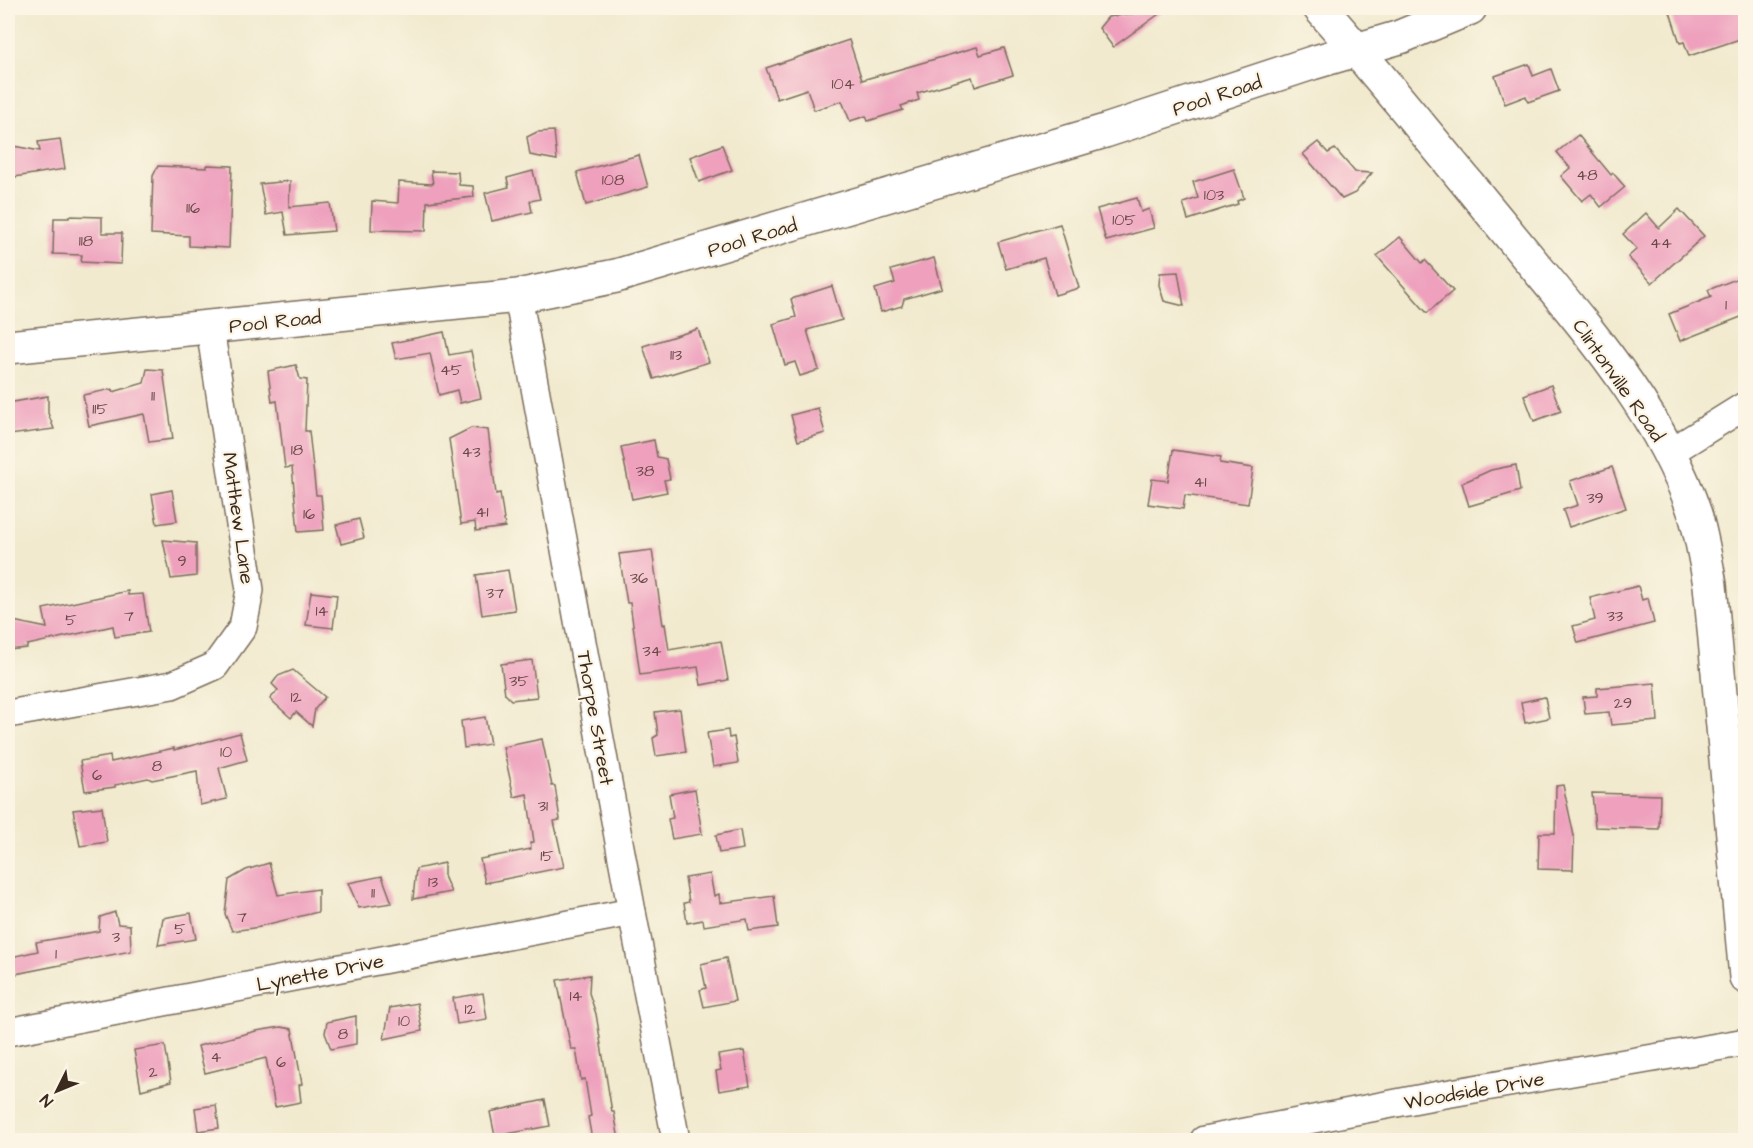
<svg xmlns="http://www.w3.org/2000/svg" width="1753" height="1148" font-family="'Architects Daughter',sans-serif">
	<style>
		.building { fill: #eea0bd }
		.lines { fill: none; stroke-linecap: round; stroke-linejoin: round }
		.street-casing { stroke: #7b6d5c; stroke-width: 30 }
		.secondary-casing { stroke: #7b6d5c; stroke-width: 36 }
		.street { stroke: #fff; stroke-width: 27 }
		.secondary { stroke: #fff; stroke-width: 33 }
		.labels { text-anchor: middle; stroke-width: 4.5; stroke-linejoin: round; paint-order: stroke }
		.number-label { font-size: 16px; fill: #684846 }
		.street-label { font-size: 20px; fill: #3b2a1e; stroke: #fcf5e5 }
	</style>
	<rect width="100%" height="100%" fill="#fcf5e5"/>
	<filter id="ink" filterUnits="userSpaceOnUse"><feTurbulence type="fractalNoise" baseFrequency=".0167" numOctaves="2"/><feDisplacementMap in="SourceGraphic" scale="12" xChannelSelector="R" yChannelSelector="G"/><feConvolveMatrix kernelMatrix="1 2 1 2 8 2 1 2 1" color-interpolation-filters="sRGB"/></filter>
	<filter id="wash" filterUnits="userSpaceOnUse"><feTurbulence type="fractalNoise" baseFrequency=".008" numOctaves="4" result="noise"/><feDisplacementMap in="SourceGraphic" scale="24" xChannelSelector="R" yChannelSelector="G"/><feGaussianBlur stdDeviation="1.35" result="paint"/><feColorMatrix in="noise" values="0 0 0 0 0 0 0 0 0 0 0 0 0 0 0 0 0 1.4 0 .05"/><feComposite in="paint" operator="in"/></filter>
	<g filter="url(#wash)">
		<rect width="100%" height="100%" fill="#f1eacf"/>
		<g id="blocks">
			<g class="building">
				<path d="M1684,8H1746V37L1689,56L1684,42L1680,43L1670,12Z"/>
				<path d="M1166,9L1113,47L1099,28L1108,17Z"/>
				<path d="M849,40L862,80L977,47L980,55L1004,48L1013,75L975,87L972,77L917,93L919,100L901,106L903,110L868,121L866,116L850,121L842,101L814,110L807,89L777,99L766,68Z"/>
				<path d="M1529,64L1533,76L1551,69L1559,91L1528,102L1526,96L1505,104L1495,76Z"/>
				<path d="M554,131L557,160L530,155L527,137L537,132Z"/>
				<path d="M1578,135L1611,175L1613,173L1625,187L1601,207L1591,194L1582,201L1561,176L1570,168L1557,152Z"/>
				<path d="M60,139L65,169L8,178V145L40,151L38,142Z"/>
				<path d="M1318,142L1328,153L1335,149L1355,172L1372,173L1355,193L1342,199L1303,154Z"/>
				<path d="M722,145L732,170L699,182L690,157Z"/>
				<path d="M639,155L648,187L586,205L577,172Z"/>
				<path d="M207,165L232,166L229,248L189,246V236L151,234L153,176L158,166L207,168Z"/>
				<path d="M1234,169L1244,198L1237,201L1238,204L1188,220L1183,203L1198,198L1193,182Z"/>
				<path d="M431,171L458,172L459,185L473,186L474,197L427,202L426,231L371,230L372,201L398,203L399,182L433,184Z"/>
				<path d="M533,171L540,199L530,201L532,212L492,221L485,193L509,187L507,178Z"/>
				<path d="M290,181L289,207L330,203L334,231L287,235L283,212L266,215L260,184Z"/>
				<path d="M1137,198L1141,212L1149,209L1154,228L1106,241L1097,209Z"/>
				<path d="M1679,209L1704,236L1652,283L1628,257L1637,249L1623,234L1646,213L1659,228Z"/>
				<path d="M69,216L102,217V233H122L121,264L81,262L82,255L53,254L54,218H69Z"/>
				<path d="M1060,224L1079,288L1055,295L1044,258L1006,269L998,242Z"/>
				<path d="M1400,237L1422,263L1425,260L1453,291L1427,313L1377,256Z"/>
				<path d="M934,258L942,288L904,299L902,306L881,312L875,289L895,283L891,270Z"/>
				<path d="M1178,272L1184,306L1164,301L1159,285L1160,273Z"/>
				<path d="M1746,275V315L1680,341L1669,314L1711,297L1708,290Z"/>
				<path d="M832,286L842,320L807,330L819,370L800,376L795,362L785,365L773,324L796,317L791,299Z"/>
				<path d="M698,329L709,362L654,379L643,346Z"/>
				<path d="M444,332L449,355L471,351L481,398L460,403L457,390L439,395L430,353L396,359L392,343Z"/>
				<path d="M296,365L300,379L307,380L305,431H309L316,495H321L324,530L298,532L292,467L285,468L277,401L272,402L268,371Z"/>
				<path d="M147,369L163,370L173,439L149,442L144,414L89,426L83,395L112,389L113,392L144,383Z"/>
				<path d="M1551,385L1561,411L1534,421L1524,395Z"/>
				<path d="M48,396V413L54,429L10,435L8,423V403Z"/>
				<path d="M818,408L825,433L798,441L791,415Z"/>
				<path d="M471,428L488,430L496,494L500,493L505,527L476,531L475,522L461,524L449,439Z"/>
				<path d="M654,440L657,457L666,459L670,479L664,480L667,492L632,499L621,447Z"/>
				<path d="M1173,450L1221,457L1220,463L1253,468L1248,504L1185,495L1183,509L1148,504L1152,479L1168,481Z"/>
				<path d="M1516,465L1520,491L1469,506L1462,483L1491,470Z"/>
				<path d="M1612,467L1626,508L1569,527L1563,510L1578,505L1570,481Z"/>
				<path d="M172,490L177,521L157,524L152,494Z"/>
				<path d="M359,519L364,538L341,544L336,525Z"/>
				<path d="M163,540L196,543V576L171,579Z"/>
				<path d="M652,550L663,625L665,624L669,650L721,641L728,680L701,685L698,667L640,675L630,603H627L619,554Z"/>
				<path d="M508,570L515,610L482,615L476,575Z"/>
				<path d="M1638,586L1642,600L1648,598L1654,623L1578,643L1573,626L1595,620L1590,598Z"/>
				<path d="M128,591V595L143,594L149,632L115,637L113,626L27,645V648L8,650V620L47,628L43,609Z"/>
				<path d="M311,592L337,595L333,628L306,625Z"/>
				<path d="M532,660L537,697L511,700L505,694L501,664Z"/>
				<path d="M293,670L325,697L315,709L312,726L296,712L291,718L270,699L278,690L272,684L278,676Z"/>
				<path d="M1655,683L1658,721L1611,725L1609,712L1585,714L1583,697L1597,696V688Z"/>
				<path d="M1545,697L1549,718L1525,723L1521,702Z"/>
				<path d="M680,709L686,752L656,756L653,738L658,735L655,712Z"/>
				<path d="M485,717L490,744L464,748L461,721Z"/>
				<path d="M728,730L729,738L734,737L738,763L713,767L707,733Z"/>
				<path d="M240,733L247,760L219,768L227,799L200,805L197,771L152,780L148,778L115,785V787L85,791L80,761L110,756L111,762L174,748V750Z"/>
				<path d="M542,739L552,786H555L560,820L554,821L564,867L485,883L480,859L531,849L530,843L534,842L527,794L514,797L503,747Z"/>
				<path d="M1563,785L1574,836L1573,870L1538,869L1539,833H1555L1556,786Z"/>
				<path d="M695,789L702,834L672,839L668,819L673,818L669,794Z"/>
				<path d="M1592,793L1660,795L1659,829L1595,827Z"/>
				<path d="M102,807L107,842L80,846L73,810Z"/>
				<path d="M740,830L743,849L719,853L716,835Z"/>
				<path d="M269,863L278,895L318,889V912L260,926V927L232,931L225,914L229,880L246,870Z"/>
				<path d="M444,863V876L451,892L413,899L416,869Z"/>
				<path d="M710,874L714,896L719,894L720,903L774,896L778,927L749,931L747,919L704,926L703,920L687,923L684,903L689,902L685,878Z"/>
				<path d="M382,876L392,903L359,908L348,883Z"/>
				<path d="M115,912L118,924L130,925L131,951L15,974L11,957L38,951L36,942L99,931L100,917Z"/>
				<path d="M191,913L196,939L158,945L163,918Z"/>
				<path d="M726,958L735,1001L704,1007L700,990L706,988L701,964Z"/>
				<path d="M590,975L589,993L596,1014L612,1112H614L619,1140H592L588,1117L591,1116L585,1079L581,1080L576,1049H571L557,980Z"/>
				<path d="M483,993L487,1019L457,1024L453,998Z"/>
				<path d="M417,1003L422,1031L384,1039L390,1008Z"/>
				<path d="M356,1016V1044L331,1049L325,1033L327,1022Z"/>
				<path d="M281,1027L292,1029L302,1084L299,1085L301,1102L275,1107L266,1058L205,1073L198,1046L256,1031Z"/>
				<path d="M165,1045L171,1082L141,1090L134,1050Z"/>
				<path d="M744,1051L750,1086L719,1091L716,1071L721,1070L718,1055Z"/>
				<path d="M545,1100L550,1126L495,1136L490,1112Z"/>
				<path d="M216,1105L219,1128L198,1131L195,1108Z"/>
			</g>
		</g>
	</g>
	<g filter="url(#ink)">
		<use href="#blocks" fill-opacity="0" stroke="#7b6d5c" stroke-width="1.5"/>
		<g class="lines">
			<defs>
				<g id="street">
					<path d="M518,296L632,912L676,1140"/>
					<path d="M1669,453L1746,405"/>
					<path d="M8,714L172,685L215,666L243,627L250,590L210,328"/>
					<path d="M8,1032L632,912"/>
					<path d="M1204,1140L1428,1097L1746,1042"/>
				</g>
				<g id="secondary">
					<path d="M1320,8C1383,79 1443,154 1504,228C1575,316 1658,404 1695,514C1702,537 1706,561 1710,585L1746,977"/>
					<path d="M8,347L518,296L616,276L1105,131L1312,63L1400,37L1470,8"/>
				</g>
			</defs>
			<use href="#street" class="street-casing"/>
			<use href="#secondary" class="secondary-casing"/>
			<use href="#street" class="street"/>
			<use href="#secondary" class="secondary"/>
		</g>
	</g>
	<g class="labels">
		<g class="number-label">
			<text x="843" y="89">104</text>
			<text x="1587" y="180">48</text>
			<text x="613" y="185">108</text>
			<text x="1214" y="200">103</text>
			<text x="193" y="213">116</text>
			<text x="1124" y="225">105</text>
			<text x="86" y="246">118</text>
			<text x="1661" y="248">44</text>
			<text x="1726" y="310">1</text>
			<text x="676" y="360">113</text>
			<text x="451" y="375">45</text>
			<text x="153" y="401">11</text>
			<text x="100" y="414">115</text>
			<text x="297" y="455">18</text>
			<text x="471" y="457">43</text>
			<text x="645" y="476">38</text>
			<text x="1200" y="487">41</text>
			<text x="1595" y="503">39</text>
			<text x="482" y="517">41</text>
			<text x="309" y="519">16</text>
			<text x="182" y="566">9</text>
			<text x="639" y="583">36</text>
			<text x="495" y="598">37</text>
			<text x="322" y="616">14</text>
			<text x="129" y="621">7</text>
			<text x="1615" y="621">33</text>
			<text x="71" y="625">5</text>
			<text x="652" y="656">34</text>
			<text x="519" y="686">35</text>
			<text x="296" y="702">12</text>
			<text x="1623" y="708">29</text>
			<text x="226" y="757">10</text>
			<text x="157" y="771">8</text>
			<text x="97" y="780">6</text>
			<text x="543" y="811">31</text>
			<text x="547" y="861">15</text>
			<text x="433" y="887">13</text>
			<text x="373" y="898">11</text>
			<text x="242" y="922">7</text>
			<text x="180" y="934">5</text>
			<text x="116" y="942">3</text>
			<text x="56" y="959">1</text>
			<text x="576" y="1001">14</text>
			<text x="470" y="1014">12</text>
			<text x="404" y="1026">10</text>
			<text x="343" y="1039">8</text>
			<text x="216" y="1062">4</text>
			<text x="281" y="1067">6</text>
			<text x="153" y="1077">2</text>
		</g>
		<g class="street-label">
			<text transform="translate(1217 95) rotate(-18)" y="7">Pool Road</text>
			<text transform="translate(752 237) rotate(-17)" y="7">Pool Road</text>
			<text transform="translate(275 321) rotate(-6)" y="7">Pool Road</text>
			<text transform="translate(1619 380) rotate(55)" y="7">Clintonville Road</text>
			<text transform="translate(239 518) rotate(82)" y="7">Matthew Lane</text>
			<text transform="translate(596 718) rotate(80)" y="7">Thorpe Street</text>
			<text transform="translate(320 972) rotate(-11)" y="7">Lynette Drive</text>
			<text transform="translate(1474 1090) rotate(-10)" y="7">Woodside Drive</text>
		</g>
	</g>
	<rect width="1753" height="1148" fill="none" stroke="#fcf5e5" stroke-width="30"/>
	<g transform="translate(57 1091) rotate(227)" stroke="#fcf5e5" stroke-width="4.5" paint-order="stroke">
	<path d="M0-4.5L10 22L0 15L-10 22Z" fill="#3b2a1e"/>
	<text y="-9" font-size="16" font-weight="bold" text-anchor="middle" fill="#3b2a1e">N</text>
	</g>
</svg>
